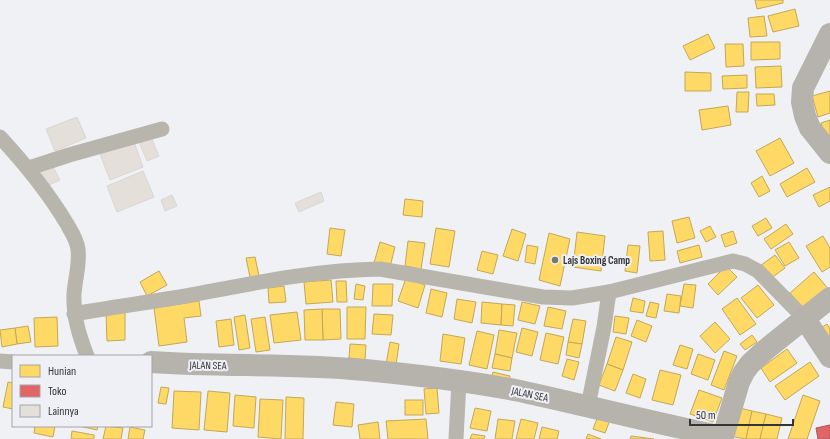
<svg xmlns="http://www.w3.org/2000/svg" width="830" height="439" font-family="'Sofia Sans Condensed',sans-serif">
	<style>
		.homes { fill: #ffd966; stroke: #c2a858 }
		.shops { fill: #e06666; stroke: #ac5758 }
		.building { fill: #e4dfd8; stroke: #d7d7d7 }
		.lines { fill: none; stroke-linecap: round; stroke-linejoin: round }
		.street { stroke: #b8b5ad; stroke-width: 15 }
		.secondary { stroke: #b6b3ad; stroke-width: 22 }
		.poi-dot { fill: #757678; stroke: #eff0f5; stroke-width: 1.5 }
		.labels { text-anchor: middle; stroke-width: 4; stroke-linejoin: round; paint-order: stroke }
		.poi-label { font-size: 11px; font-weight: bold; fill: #333436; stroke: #eff0f5; text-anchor: start }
		.street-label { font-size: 11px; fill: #333436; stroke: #eff0f5 }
	</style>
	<rect width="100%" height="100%" fill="#f0f1f4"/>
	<g class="homes">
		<path d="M755,0H783V3L757,9Z"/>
		<path d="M795,9L799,26L773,32L768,16Z"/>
		<path d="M764,16L767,36L750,37L748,18Z"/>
		<path d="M708,34L715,48L690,60L683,46Z"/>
		<path d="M751,42H780V59L751,60Z"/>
		<path d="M725,44H743L744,66L726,67Z"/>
		<path d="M781,66L782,87L756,88L755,67Z"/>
		<path d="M685,72L711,73V91H685Z"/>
		<path d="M747,75V88L723,89L722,76Z"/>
		<path d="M830,91V113L818,117L812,96Z"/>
		<path d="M737,92H749L748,112H736Z"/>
		<path d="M756,94H774L775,105L757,106Z"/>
		<path d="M728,106L731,125L702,130L699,110Z"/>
		<path d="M830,120V141L827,142L821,123Z"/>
		<path d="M780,138L794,163L770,176L756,151Z"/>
		<path d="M807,168L815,182L787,197L780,184Z"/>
		<path d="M762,176L770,191L759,197L751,183Z"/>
		<path d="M830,187V201L819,207L813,195Z"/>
		<path d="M405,199L423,201L422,217L403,215Z"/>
		<path d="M689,217L695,238L677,243L672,221Z"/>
		<path d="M766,218L772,228L758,236L752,226Z"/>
		<path d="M786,224L793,234L771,249L764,239Z"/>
		<path d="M710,226L716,237L706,242L700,231Z"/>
		<path d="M330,228L345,230L341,256L327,254Z"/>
		<path d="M436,228L455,231L449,267L430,264Z"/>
		<path d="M512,229L526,234L518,261L503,256Z"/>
		<path d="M663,231L665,260L650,261L648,232Z"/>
		<path d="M733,231L737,243L725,247L721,235Z"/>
		<path d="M577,232L605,236L601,271L573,267Z"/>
		<path d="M549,233L570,239L560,286L539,280Z"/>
		<path d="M823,236L830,248V267L822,272L806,246Z"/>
		<path d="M408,241L425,243L421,269L405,266Z"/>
		<path d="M380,242L395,247L390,267L374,263Z"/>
		<path d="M789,242L799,258L785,266L775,250Z"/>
		<path d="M527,245L538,247L535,264L525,262Z"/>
		<path d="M628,245L640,246L637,273L625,271Z"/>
		<path d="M699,245L702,257L680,263L677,251Z"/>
		<path d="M482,251L498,255L493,274L477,270Z"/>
		<path d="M775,255L785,268L770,279L760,266Z"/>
		<path d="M255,257L259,276L250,277L246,258Z"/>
		<path d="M726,266L737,277L718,295L708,284Z"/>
		<path d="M159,271L167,285L147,296L140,282Z"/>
		<path d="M814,272L830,291L806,312L790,293Z"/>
		<path d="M406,278L425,285L418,308L398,301Z"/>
		<path d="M331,280L333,302L306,304L304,282Z"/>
		<path d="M336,281H346L347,302H337Z"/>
		<path d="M356,284L365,286L363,300L354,299Z"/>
		<path d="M373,284H393L392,306H372Z"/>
		<path d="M684,284L696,285L693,308L680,306Z"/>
		<path d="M758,285L774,305L757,318L741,298Z"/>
		<path d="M284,286L286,302L269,303L268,288Z"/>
		<path d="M431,289L447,293L442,317L426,313Z"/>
		<path d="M667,294L681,296L679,313L664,311Z"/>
		<path d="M633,298L645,301L643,313L630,311Z"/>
		<path d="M737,298L756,324L740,335L722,309Z"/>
		<path d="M457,299L476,302L472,323L454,319Z"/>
		<path d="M199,301L201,316L184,318L187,342L159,346L154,308Z"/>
		<path d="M482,302L502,304L501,325L481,323Z"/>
		<path d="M522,302L540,306L535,324L518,320Z"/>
		<path d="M650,302L659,304L656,318L646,316Z"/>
		<path d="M502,304L515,305L513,326L501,325Z"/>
		<path d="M347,307H366L365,339H347Z"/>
		<path d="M548,307L566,311L562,329L544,326Z"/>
		<path d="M322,309H340L341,339L323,340Z"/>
		<path d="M322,309L323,340H305L304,310Z"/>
		<path d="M125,312V340L107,341L106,313Z"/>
		<path d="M297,312L301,340L274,343L270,315Z"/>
		<path d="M374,314L393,315L391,335L372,334Z"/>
		<path d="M245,315L250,348L239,350L234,317Z"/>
		<path d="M615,316L629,318L626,334L613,332Z"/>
		<path d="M57,317L58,346L35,347L34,318Z"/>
		<path d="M265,317L270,350L256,352L251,319Z"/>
		<path d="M231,319L234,345L219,347L216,321Z"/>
		<path d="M573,319L586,321L582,344L568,342Z"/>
		<path d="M637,320L652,326L646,342L631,336Z"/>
		<path d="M715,322L730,339L715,353L700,336Z"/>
		<path d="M827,324L830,329V336L821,341L815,332Z"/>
		<path d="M28,326L31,342L17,344L15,328Z"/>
		<path d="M15,328L17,344L2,347L0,330Z"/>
		<path d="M522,328L538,332L532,356L516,352Z"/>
		<path d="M499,330L517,333L512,358L495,354Z"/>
		<path d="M477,331L494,335L487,369L469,365Z"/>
		<path d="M546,333L564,337L558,364L540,360Z"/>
		<path d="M443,334L465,338L461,364L440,361Z"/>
		<path d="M752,335L757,342L745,350L740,344Z"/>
		<path d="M616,337L632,342L623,370L607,364Z"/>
		<path d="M390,342L399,344L396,365L386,364Z"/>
		<path d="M568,342L582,344L579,358L566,355Z"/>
		<path d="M350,344L366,345L365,360L349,358Z"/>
		<path d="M680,345L693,349L687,369L673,365Z"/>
		<path d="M787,349L797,363L770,382L761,368Z"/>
		<path d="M724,351L737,356L724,390L711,385Z"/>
		<path d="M495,354L512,358L510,371L492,368Z"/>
		<path d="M698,354L715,360L708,380L691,374Z"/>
		<path d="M567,359L579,362L574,380L562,376Z"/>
		<path d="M810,362L819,376L785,400L775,386Z"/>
		<path d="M607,364L623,370L615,391L599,385Z"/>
		<path d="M660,370L681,375L673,405L652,400Z"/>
		<path d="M493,372L510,376L508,385L491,381Z"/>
		<path d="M633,374L646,379L640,398L626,393Z"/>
		<path d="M8,382L13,383V409L3,407Z"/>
		<path d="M161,387L169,388L166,404L158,403Z"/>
		<path d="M437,388L439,413L426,414L424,389Z"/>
		<path d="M699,390L722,398L713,422L690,414Z"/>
		<path d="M174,391L201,392L199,430L172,428Z"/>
		<path d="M208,391L230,393L227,432L204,430Z"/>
		<path d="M235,395L256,397L254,428L233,426Z"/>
		<path d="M803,395L820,401L807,439H788Z"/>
		<path d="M286,397L304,398L303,439H285Z"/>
		<path d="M260,399L283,400L281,439L258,437Z"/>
		<rect x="405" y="400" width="18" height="15"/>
		<path d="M336,402L354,404L352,427L333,425Z"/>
		<path d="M736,407L752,411L746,439L729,436Z"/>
		<path d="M475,408L491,411L487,431L470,428Z"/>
		<path d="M752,411L766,414L760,439H746Z"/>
		<path d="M766,414L782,418L777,439H760Z"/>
		<path d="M598,416L610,420L605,433L593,429Z"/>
		<path d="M426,419L428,439H388L386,421Z"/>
		<path d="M498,419L515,421L512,439H495Z"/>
		<path d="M521,419L538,423L534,439H516Z"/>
		<path d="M378,422L380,439H360L358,425Z"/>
		<path d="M35,426H55L53,437L34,433Z"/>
		<path d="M79,426H98L97,430Z"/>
		<path d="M106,426L123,428L121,439H103Z"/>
		<path d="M130,427L145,430L143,439H128Z"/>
		<path d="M542,427L559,431L557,439H539Z"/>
		<path d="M72,431L94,435V439H71Z"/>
		<path d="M472,434L485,436L484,439H470Z"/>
		<path d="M588,434L601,439H586Z"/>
		<path d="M631,436L654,439H630Z"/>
	</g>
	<path class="shops" d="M830,425V439H818L816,428Z"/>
	<g class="building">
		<path d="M77,117L86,138L55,151L46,129Z"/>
		<path d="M151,137L159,156L147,161L139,142Z"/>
		<path d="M134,142L143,167L110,180L100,154Z"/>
		<path d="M51,163L60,180L45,187L37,171Z"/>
		<path d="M143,171L154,197L117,212L107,186Z"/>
		<path d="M321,192L324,201L299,212L295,203Z"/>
		<path d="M172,195L177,206L165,211L161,200Z"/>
	</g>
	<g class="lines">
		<g class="street">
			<path d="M0,137C25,164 48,192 67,224C71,231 77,240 78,249C80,264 75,279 74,294C73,316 79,335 87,356"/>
			<path d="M29,168L69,155L162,129"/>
			<path d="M74,314C113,307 152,302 191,295C255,283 315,270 380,269L543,297L572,298L609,292L733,261L745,264L758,271L805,319"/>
			<path d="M0,361L13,362"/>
			<path d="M588,406L604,327L609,292"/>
			<path d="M456,439L459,381"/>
		</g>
		<g class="secondary">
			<path d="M830,34L803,88L802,102L805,116L810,128L830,153"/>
			<path d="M805,319L830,357"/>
			<path d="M151,362C222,367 294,363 365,370C417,375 469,381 520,391C588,406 655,423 723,437L739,382L744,372L750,364L764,351L830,298"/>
		</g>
	</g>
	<circle class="poi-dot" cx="555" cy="260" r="4"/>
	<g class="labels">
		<g class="poi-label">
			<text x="563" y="264">Lajs Boxing Camp</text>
		</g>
		<g class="street-label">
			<text transform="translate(208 365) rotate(1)" y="4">JALAN SEA</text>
			<text transform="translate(530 394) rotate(12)" y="4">JALAN SEA</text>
		</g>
	</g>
	<rect x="12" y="355" width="140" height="72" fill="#eff0f5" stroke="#a4a5a9"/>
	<rect x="20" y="365" width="20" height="12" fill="#ffd966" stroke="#a4a5a9"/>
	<text x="48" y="375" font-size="12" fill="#333436">Hunian</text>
	<rect x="20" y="385" width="20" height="12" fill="#e06666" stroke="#a4a5a9"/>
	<text x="48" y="395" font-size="12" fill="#333436">Toko</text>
	<rect x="20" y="405" width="20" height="12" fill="#e4dfd8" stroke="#a4a5a9"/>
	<text x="48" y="415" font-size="12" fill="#333436">Lainnya</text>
	<path d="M690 419v6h103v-6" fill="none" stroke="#333436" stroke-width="2"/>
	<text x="696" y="419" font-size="12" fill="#333436" stroke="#eff0f5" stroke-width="3" paint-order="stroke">50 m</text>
</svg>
